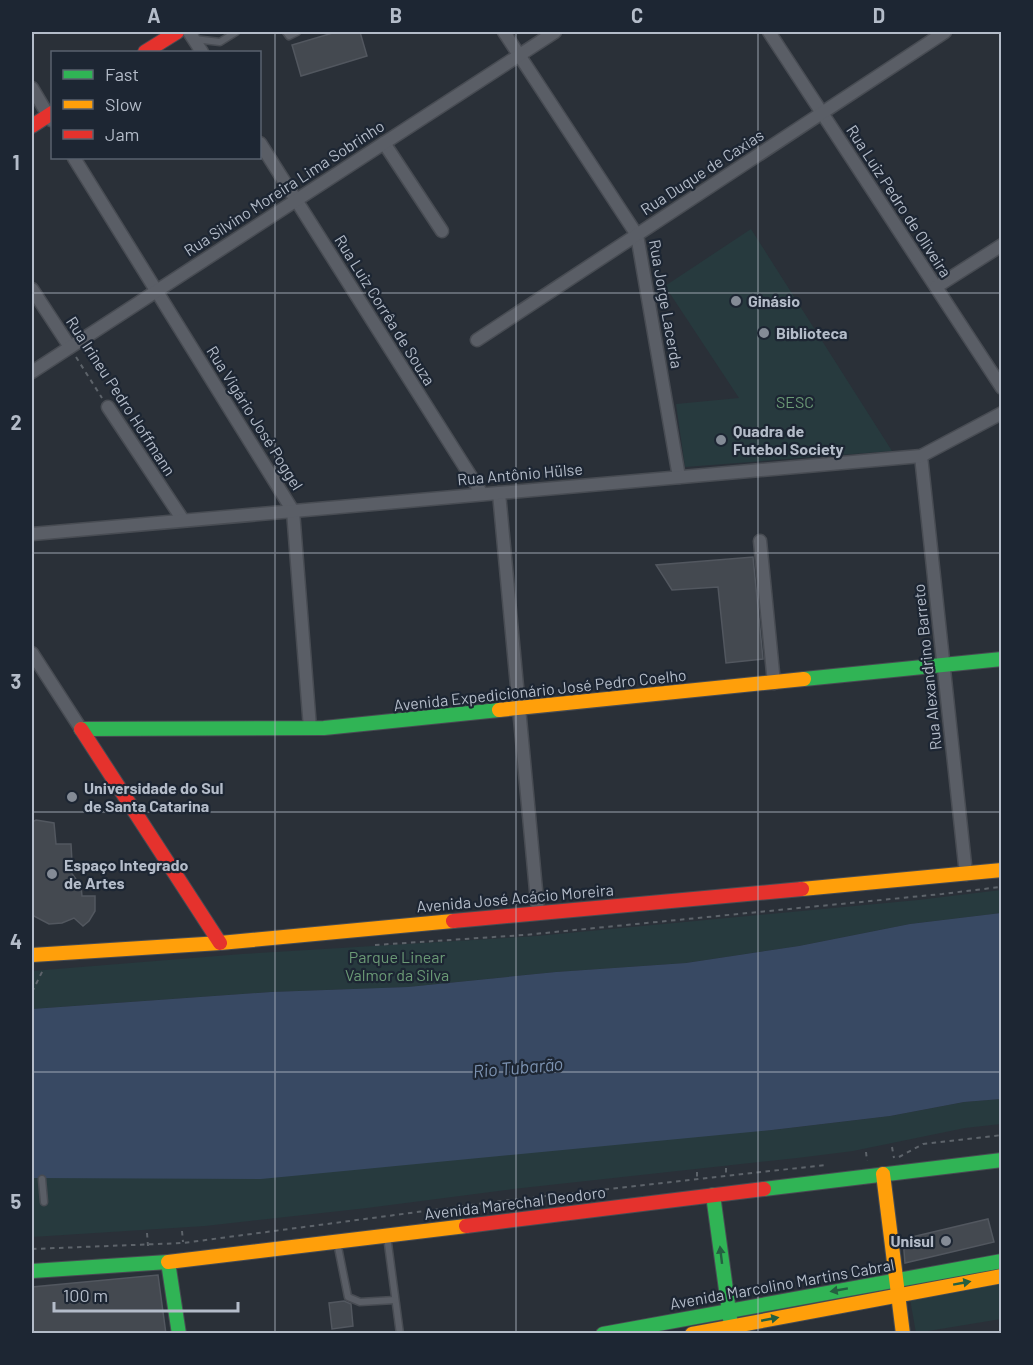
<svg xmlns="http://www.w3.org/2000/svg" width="1033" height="1365" font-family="Barlow,sans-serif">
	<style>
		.green { fill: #273a3e }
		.water { fill: #384963 }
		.building { fill: #444950; stroke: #52575f; stroke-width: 1.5 }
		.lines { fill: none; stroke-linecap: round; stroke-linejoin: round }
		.lane-casing { stroke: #484c53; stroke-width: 9 }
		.street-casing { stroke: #484c53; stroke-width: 15 }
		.fast-casing { stroke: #484c53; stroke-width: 16 }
		.slow-casing { stroke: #484c53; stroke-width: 16 }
		.jam-casing { stroke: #484c53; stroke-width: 16 }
		.path { stroke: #5d636a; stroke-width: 2; stroke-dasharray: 4.5 4.5; stroke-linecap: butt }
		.lane { stroke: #5a5e66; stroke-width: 6 }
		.street { stroke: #5a5e66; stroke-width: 12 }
		.fast { stroke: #30b455; stroke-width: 14 }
		.slow { stroke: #ff9f0a; stroke-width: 14 }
		.jam { stroke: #e5322d; stroke-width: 14 }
		.oneway { fill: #255f41 }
		.grid { fill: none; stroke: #b4bcc9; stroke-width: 1.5; stroke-opacity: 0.55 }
		.poi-dot { fill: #848b96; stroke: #1d2633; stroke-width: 2 }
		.labels { text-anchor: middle; stroke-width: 4.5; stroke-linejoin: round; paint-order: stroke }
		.street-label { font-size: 16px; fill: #b4bcc9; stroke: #1d2633 }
		.poi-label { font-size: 16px; font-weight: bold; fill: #b4bcc9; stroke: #1d2633; text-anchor: start }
		.park-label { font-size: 16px; fill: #6b9a76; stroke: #1d2633 }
		.water-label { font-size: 18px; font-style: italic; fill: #7c92b1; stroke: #1d2633 }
		.neatline { fill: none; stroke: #b4bcc9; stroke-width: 2 }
		.grid-label { font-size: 20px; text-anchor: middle; font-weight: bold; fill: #b4bcc9 }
	</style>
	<rect width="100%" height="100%" fill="#2a3038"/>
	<g class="green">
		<path d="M751,229L892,451L685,467L676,404L739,398L665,286Z"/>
		<path d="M1001,890V913L910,924L799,946L686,963L556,972L408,987L271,992L32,1009V971L242,954L537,936L918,900Z"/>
		<path d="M1001,1099V1124L965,1128L853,1151L797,1158L513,1189L367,1208L205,1226L32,1237V1178L772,1130L890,1116L964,1102Z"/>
		<path d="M1001,1282V1319L916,1333L910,1299Z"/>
	</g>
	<path class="water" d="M1001,913V1099L964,1102L890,1116L772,1130L261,1179L32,1178V1009L271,992L408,987L556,972L686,963L799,946L910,924Z"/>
	<g class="building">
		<path d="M336,32H360L367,56L301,76L292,45Z"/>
		<path d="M753,557L763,659L726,663L718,587L672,590L656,565Z"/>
		<path d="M36,820L54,823L56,844H71L72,862L70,871L81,886L82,896H95V911L89,921L83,926L74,918L62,923L49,924L32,915V822Z"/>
		<path d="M988,1219L994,1242L905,1263L903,1239Z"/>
		<path d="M158,1275L166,1334H32V1287Z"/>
		<path d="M344,1301L351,1304L353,1326L332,1329L329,1303Z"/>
	</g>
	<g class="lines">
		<defs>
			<g id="lane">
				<path d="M286,32L289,36L297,32"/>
				<path d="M194,39L220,42L236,32"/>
				<path d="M42,1179L44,1202"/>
				<path d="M387,1236L400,1334"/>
				<path d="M337,1242L348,1297L360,1302L395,1300"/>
			</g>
			<g id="street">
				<path d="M189,32L202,52"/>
				<path d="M504,32L637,235L679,477"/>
				<path d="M769,32L1002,388"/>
				<path d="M32,88L51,120"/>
				<path d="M260,143L482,494"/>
				<path d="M384,143L442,231"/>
				<path d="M74,158L293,511L310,728"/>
				<path d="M936,287L1002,245"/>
				<path d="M32,289L70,347"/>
				<path d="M477,340L945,32"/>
				<path d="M32,372L555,32"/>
				<path d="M108,407L183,520"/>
				<path d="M921,456L966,874"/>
				<path d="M499,493L538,912"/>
				<path d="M32,534L921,456L1002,413"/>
				<path d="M760,541L774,683"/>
				<path d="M32,653L81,729"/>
			</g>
			<g id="fast">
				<path d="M804,679L1002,659"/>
				<path d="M81,729L324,728L499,710"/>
				<path d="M764,1189L1002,1160"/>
				<path d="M713,1195L731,1326"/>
				<path d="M32,1271L168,1262L179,1334"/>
				<path d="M603,1334L1002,1261"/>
			</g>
			<g id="slow">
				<path d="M499,710L804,679"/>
				<path d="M802,889L1002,870"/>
				<path d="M32,955L220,943L453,921"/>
				<path d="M883,1174L903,1334"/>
				<path d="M168,1262L466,1226"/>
				<path d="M692,1334L1002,1276"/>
			</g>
			<g id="jam">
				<path d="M145,52L177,32"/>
				<path d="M32,126L52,113"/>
				<path d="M81,729L220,943"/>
				<path d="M453,921L802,889"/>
				<path d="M466,1226L764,1189"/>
			</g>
		</defs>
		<use href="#lane" class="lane-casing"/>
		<use href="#street" class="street-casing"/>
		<use href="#fast" class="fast-casing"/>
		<use href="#slow" class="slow-casing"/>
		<use href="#jam" class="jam-casing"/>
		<g class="path">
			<path d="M76,357L102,398"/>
			<path d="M375,945L524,935L942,894L1000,887"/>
			<path d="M32,992L44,968"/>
			<path d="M892,1147L894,1158"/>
			<path d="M866,1152L867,1161"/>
			<path d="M899,1157L923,1144L1002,1135"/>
			<path d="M726,1168V1175"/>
			<path d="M697,1172V1179"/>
			<path d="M182,1231L183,1242"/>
			<path d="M147,1233L148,1246"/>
			<path d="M32,1249L183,1243L501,1201L825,1165"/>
		</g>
		<use href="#lane" class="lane"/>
		<use href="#street" class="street"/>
		<use href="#fast" class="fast"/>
		<use href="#slow" class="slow"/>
		<use href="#jam" class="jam"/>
	</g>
	<defs><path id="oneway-solid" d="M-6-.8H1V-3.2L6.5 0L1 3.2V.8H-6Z" transform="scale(1.5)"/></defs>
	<g class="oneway">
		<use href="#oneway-solid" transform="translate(721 1255) rotate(-97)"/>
		<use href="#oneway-solid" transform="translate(962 1283) rotate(-10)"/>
		<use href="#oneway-solid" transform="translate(839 1290) rotate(170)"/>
		<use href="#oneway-solid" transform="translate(770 1319) rotate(-11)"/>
	</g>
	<path class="grid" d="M275,32V1334M516,32V1334M758,32V1334M32,293H1002M32,553H1002M32,812H1002M32,1072H1002"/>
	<g class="poi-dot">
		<circle cx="736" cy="301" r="6"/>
		<circle cx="764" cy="333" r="6"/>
		<circle cx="721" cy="440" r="6"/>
		<circle cx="72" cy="797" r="6"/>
		<circle cx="52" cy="874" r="6"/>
		<circle cx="946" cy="1241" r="6"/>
	</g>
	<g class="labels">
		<g class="street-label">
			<text transform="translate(702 172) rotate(-33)" y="6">Rua Duque de Caxias</text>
			<text transform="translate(284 188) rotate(-33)" y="6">Rua Silvino Moreira Lima Sobrinho</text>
			<text transform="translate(899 201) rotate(57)" y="6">Rua Luiz Pedro de Oliveira</text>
			<text transform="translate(666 304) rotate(80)" y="6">Rua Jorge Lacerda</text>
			<text transform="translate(385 310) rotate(58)" y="6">Rua Luiz Corrêa de Souza</text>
			<text transform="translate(121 396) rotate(57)" y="6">Rua Irineu Pedro Hoffmann</text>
			<text transform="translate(255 418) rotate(58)" y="6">Rua Vigário José Poggel</text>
			<text transform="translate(520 474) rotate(-5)" y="6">Rua Antônio Hülse</text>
			<text transform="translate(927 667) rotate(-96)" y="6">Rua Alexandrino Barreto</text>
			<text transform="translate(540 690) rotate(-6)" y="6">Avenida Expedicionário José Pedro Coelho</text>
			<text transform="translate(515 898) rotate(-5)" y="6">Avenida José Acácio Moreira</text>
			<text transform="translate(515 1203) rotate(-7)" y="6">Avenida Marechal Deodoro</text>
			<text transform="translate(782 1284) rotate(-10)" y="6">Avenida Marcolino Martins Cabral</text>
		</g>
		<g class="poi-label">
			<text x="748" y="307">Ginásio</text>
			<text x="776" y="339">Biblioteca</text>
			<text x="733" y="437">Quadra de<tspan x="733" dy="18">Futebol Society</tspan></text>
			<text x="84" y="794">Universidade do Sul<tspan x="84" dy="18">de Santa Catarina</tspan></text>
			<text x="64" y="871">Espaço Integrado<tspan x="64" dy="18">de Artes</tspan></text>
			<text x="934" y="1247" text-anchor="end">Unisul</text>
		</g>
		<g class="park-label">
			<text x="795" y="408">SESC</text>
			<text x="397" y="963">Parque Linear<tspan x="397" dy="18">Valmor da Silva</tspan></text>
		</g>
		<g class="water-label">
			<text transform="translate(518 1068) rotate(-5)" y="6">Rio Tubarão</text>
		</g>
	</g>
	<rect width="1033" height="1365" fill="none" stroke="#1d2633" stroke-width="66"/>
	<rect x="51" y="51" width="210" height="108" fill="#1d2633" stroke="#59626f" stroke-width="1.5"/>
	<rect x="63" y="70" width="30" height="9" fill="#30b455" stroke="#59626f" stroke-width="1.5"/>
	<text x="105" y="81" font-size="18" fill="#b4bcc9">Fast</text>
	<rect x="63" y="100" width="30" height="9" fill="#ff9f0a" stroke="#59626f" stroke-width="1.5"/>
	<text x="105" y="111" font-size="18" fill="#b4bcc9">Slow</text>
	<rect x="63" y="130" width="30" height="9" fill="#e5322d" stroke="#59626f" stroke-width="1.5"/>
	<text x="105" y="141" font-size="18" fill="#b4bcc9">Jam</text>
	<path d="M54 1302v9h184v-9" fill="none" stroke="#b4bcc9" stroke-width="3"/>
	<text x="63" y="1302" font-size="18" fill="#b4bcc9" stroke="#1d2633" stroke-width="4.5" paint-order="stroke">100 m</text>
	<rect x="33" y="33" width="967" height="1299" class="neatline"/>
	<g class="grid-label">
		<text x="154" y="23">A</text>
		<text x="396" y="23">B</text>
		<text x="637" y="23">C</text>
		<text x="879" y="23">D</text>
		<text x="16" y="170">1</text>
		<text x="16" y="430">2</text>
		<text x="16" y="689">3</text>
		<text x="16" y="949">4</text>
		<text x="16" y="1209">5</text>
	</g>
</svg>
